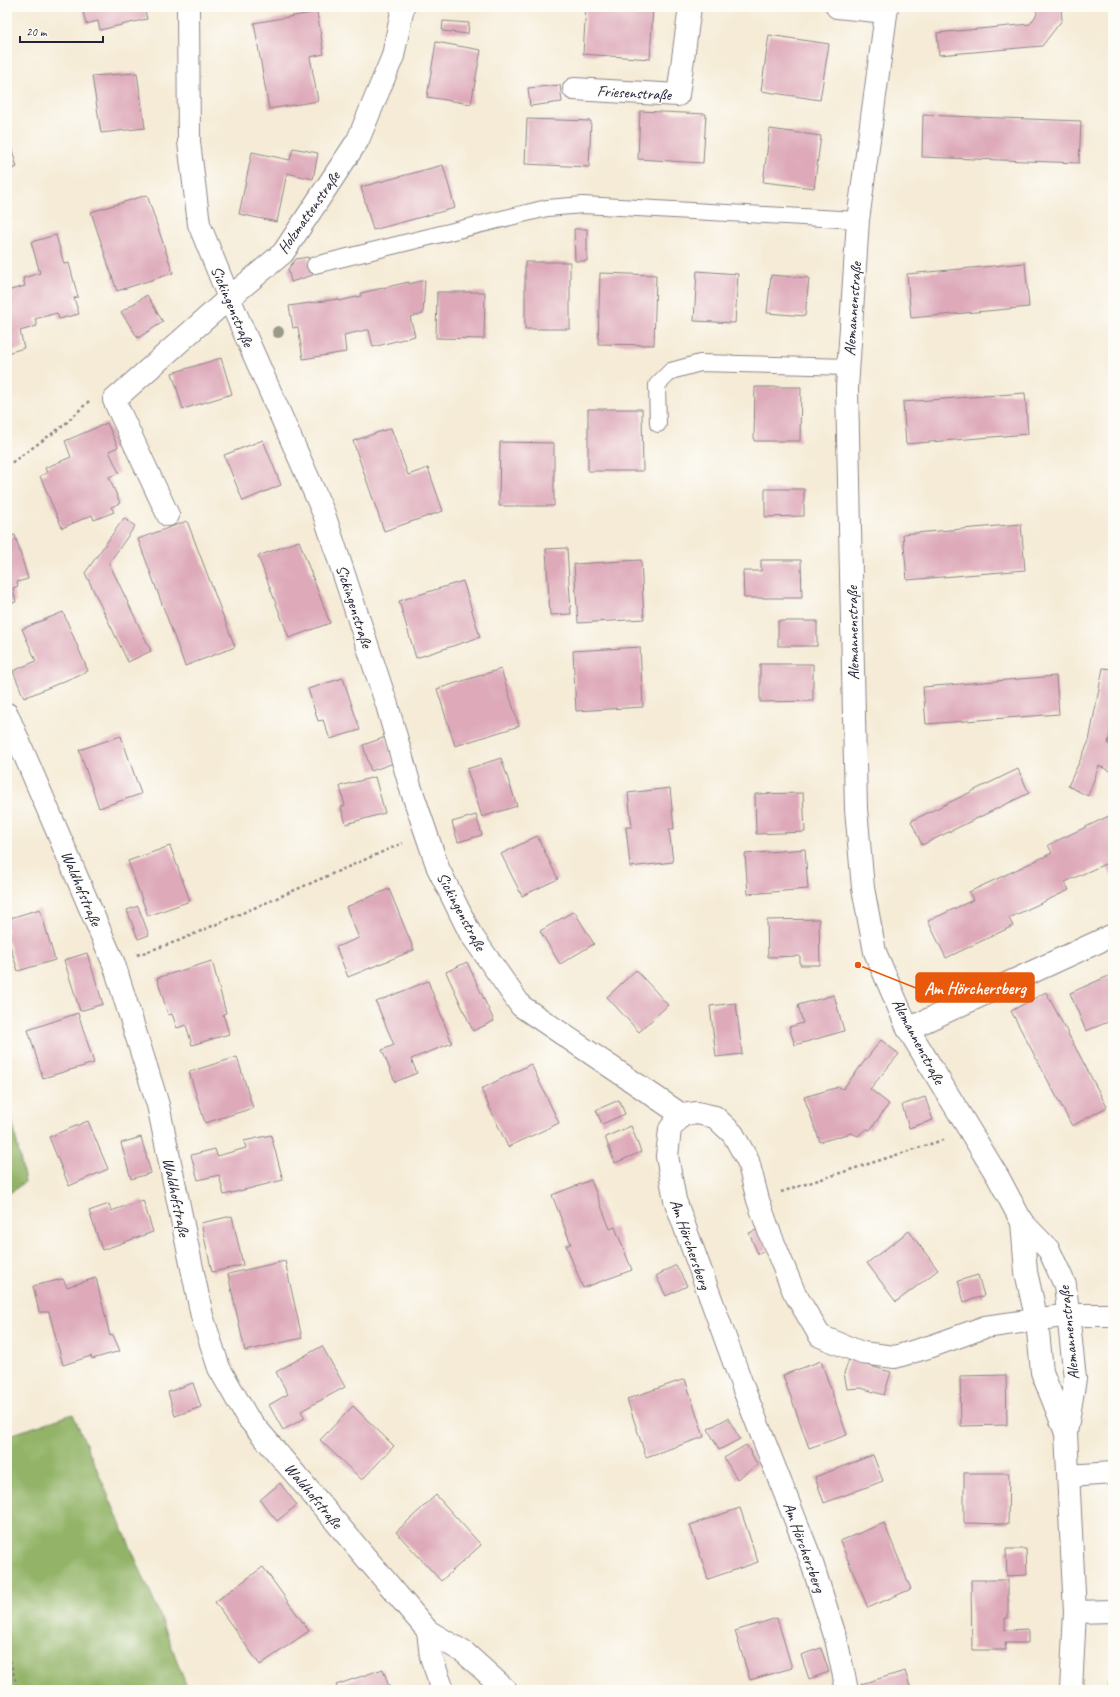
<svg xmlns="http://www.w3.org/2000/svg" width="1120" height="1697" font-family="Caveat,sans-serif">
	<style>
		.forest { fill: #93b468; stroke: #5a6b52 }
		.building { fill: #deaaba }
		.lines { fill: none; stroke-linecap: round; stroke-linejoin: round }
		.service-casing { stroke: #8c8688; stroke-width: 18 }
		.minor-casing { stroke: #8c8688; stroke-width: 24 }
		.path { stroke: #8c8688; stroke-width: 2.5; stroke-dasharray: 3 3; stroke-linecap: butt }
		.service { stroke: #fff; stroke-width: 16 }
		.minor { stroke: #fff; stroke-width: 22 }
		.tree { fill: #9a9a8b }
		.labels { text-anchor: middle; stroke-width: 3; stroke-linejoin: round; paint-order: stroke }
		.street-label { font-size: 16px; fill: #22223b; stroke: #fdfcf7 }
		.leader { fill: none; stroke: #e8590c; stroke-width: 1.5 }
		.callout-dot { fill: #e8590c; stroke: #fdfcf7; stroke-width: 1.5 }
		.callout { fill: #e8590c; stroke: #e8590c; stroke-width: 1.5 }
		.callout-label { font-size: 17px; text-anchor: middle; font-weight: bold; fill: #fff }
	</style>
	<rect width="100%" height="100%" fill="#fdfcf7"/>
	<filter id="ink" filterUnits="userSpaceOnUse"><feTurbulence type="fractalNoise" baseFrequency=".025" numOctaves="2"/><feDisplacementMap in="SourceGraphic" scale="8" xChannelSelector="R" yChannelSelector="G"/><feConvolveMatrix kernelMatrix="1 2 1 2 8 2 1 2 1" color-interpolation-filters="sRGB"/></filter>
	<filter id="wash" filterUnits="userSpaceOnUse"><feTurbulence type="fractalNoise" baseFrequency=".012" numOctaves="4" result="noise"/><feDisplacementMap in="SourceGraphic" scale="16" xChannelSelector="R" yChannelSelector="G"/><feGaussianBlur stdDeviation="0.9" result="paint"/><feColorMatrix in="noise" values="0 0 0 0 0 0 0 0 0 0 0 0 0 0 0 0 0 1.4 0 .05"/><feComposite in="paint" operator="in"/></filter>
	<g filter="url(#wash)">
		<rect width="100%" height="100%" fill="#f5ebd6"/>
		<g class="forest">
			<path d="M7,1095L25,1182L7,1195Z"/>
			<path d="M73,1414L159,1613L188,1690H7V1436Z"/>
		</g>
		<g id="blocks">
			<g class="building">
				<path d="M82,7H144L147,19L100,30L98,21L86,24Z"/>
				<path d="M586,7H653L650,59L583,54Z"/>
				<path d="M1036,7H1061L1062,20L1042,46L939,55L937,33L1030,24L1037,14Z"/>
				<path d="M317,12L324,54L310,57L318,101L269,109L254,23Z"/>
				<path d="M443,21L469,23L468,34L442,31Z"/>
				<path d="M769,35L829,44L820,100L761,91Z"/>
				<path d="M436,42L481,50L471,104L427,97Z"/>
				<path d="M137,73L145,128L101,133L92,76Z"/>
				<path d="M560,85L562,102L530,106L528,88Z"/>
				<path d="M640,111L706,114L703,163L638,159Z"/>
				<path d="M923,115L1081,121L1079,163L922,157Z"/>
				<path d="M527,119L591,121L589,167L525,164Z"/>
				<path d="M770,129L821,136L814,188L763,182Z"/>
				<path d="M7,133L17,167L7,170Z"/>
				<path d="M293,148L318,153L313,179L287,173L277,222L239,214L252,152L290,160Z"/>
				<path d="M443,165L455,208L373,230L361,187Z"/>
				<path d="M147,195L173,273L117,291L91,212Z"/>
				<path d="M574,229H587V261H575Z"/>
				<path d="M56,235L64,264L69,263L78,297L74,298L79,314L59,319L57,313L35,319L37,326L20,331L24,348L7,353V291L25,286L23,278L40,273L31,242Z"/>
				<path d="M308,257L313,275L291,282L288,269L296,259Z"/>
				<rect x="525" y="262" width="45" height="67"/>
				<path d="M1025,263L1029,307L911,318L907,274Z"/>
				<path d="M697,271L738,274L735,323L694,321Z"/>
				<path d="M600,273L656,275L654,345L598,344Z"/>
				<path d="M771,275L809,278L805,316L767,313Z"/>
				<path d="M425,280L423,314L410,317L415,336L373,347L369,330H366L344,335L346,352L303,359L298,327L293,328L289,306L338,299L339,301L361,296V293L409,282V284Z"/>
				<path d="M437,292H485L484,339L436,338Z"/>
				<path d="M147,295L163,322L138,338L121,312Z"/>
				<path d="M221,358L232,394L183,409L172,373Z"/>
				<path d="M755,387H801L800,441H754Z"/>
				<path d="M1025,393L1028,434L906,444L903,402Z"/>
				<path d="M588,409H642L643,471H588Z"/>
				<path d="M107,423L118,447L109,451L119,473L109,477L120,503L111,507L114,512L94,520L92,515L62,528L40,476L47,473L45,468L71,457L65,441Z"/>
				<path d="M391,428L408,475L428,468L443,511L384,531L353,441Z"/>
				<path d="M263,440L281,485L243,501L224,455Z"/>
				<path d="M500,442L554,443V506H499Z"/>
				<path d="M765,489H804V516L765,517Z"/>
				<path d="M124,518L135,526L109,563L151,651L128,662L85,573Z"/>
				<path d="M187,521L235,647L185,666L138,539Z"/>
				<path d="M1021,524L1025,570L907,580L903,534Z"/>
				<path d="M15,535L28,579L17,582L18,586L13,588L16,602L7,604V537Z"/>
				<path d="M299,541L330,623L289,638L258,556Z"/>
				<path d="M567,548L571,614L550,615L546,549Z"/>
				<path d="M641,560L644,619L578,623L574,564Z"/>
				<path d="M761,560H801L802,598H744L743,571H761Z"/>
				<path d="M463,581L480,637L416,658L399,601Z"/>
				<path d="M63,612L88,671L24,698L13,671L36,661L22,629Z"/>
				<rect x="778" y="621" width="39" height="25"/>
				<path d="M640,647L643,707L576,711L573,651Z"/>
				<path d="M760,664H813V701L760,702Z"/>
				<path d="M1103,668L1113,669V718L1108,744L1113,746V772L1099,766L1088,796L1068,786L1089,741Z"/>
				<path d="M501,669L519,726L455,746L437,689Z"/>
				<path d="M1056,676L1059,714L926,724L923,687Z"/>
				<path d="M343,678L360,730L330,739L323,720L318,721L308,689Z"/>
				<path d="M121,736L141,794L99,808L79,750Z"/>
				<path d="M386,737L394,763L371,771L363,745Z"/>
				<path d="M501,758L517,806L482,817L467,769Z"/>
				<path d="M1018,769L1029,793L922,845L911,821Z"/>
				<path d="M375,777L385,813L346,824L341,807L345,806L340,786Z"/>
				<path d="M670,788L674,829H669L673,862L630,867L626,827H632L628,793Z"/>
				<path d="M803,793L805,832L756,834L755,794Z"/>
				<path d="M1113,814V874L1111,875L1105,864L1065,882L1069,890L1009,918L1013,926L946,958L928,921L973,900L969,892L1052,853L1048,845Z"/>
				<path d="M476,815L482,835L458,842L452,822Z"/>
				<path d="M537,836L558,879L522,896L501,854Z"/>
				<path d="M170,846L190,901L148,916L128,861Z"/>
				<path d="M805,849L808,889L748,894L745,854Z"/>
				<path d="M389,889L414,950L348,977L336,947L359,938L346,907Z"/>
				<path d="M138,906L149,935L138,939L127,910Z"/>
				<path d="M40,909L55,960L18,971L8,940L7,941V919Z"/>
				<path d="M574,911L594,944L560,964L540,931Z"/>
				<path d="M819,919L820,965H800V956L768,957L767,920Z"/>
				<path d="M87,953L103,1004L80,1011L64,960Z"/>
				<path d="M212,961L226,1013L223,1014L229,1034L192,1045L186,1025L177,1028L172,1014L168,1015L157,978Z"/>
				<path d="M467,962L494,1021L473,1031L446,972Z"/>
				<path d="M636,970L668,1005L639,1032L607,997Z"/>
				<path d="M1113,974V1020L1086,1031L1070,993Z"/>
				<path d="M428,981L452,1043L411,1059L417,1073L395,1082L382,1050L394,1045L376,1002Z"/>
				<path d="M1046,992L1107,1107L1072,1126L1011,1011Z"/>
				<path d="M834,995L844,1031L795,1045L789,1027L803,1023L798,1005Z"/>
				<path d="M736,1003L742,1054L716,1057L710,1006Z"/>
				<path d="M78,1013L94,1063L43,1078L28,1030Z"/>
				<path d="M881,1040L899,1054L870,1089L889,1104L870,1130L866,1129L858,1136L851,1133L820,1142L804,1097L839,1087L843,1089Z"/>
				<path d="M237,1057L253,1108L205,1123L189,1072Z"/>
				<path d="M531,1064L559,1123L508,1147L481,1089Z"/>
				<path d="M925,1097L933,1120L909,1128L902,1105Z"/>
				<path d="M619,1100L625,1114L602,1124L596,1110Z"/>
				<path d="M88,1121L108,1169L69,1186L49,1137Z"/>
				<path d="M631,1126L641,1152L615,1163L605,1137Z"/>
				<path d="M271,1135L283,1180L224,1195L219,1175L198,1180L191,1155L215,1149L217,1156L246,1148L244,1141Z"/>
				<path d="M141,1137L151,1173L131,1179L121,1143Z"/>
				<path d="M591,1180L610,1229L615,1227L632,1270L583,1288L566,1245L571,1244L552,1195Z"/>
				<path d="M143,1200L153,1232L102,1250L89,1211L109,1204L111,1211Z"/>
				<path d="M232,1216L243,1265L212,1272L201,1223Z"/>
				<path d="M759,1229L768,1250L758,1254L749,1233Z"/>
				<path d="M909,1231L938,1270L896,1302L867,1263Z"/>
				<path d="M285,1261L302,1338L245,1351L228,1274Z"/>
				<path d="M676,1265L687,1286L666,1296L656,1276Z"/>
				<path d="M978,1275L984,1296L964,1302L958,1281Z"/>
				<path d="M96,1278L110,1336L113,1335L120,1351L92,1359L91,1356L63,1365L49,1312H39L33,1286L63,1279L67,1287Z"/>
				<path d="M322,1346L345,1387L301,1411L305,1418L283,1430L269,1405L288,1394L276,1372Z"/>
				<path d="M849,1360L891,1372L884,1395L861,1388L847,1389L844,1373Z"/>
				<path d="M821,1361L847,1435L809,1448L783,1375Z"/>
				<path d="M1006,1375L1007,1425L961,1426L960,1376Z"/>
				<path d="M685,1379L704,1437L646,1457L627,1399Z"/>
				<path d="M193,1383L201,1407L175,1416L168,1392Z"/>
				<path d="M353,1406L394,1446L362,1480L320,1440Z"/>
				<path d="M728,1418L740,1439L719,1450L708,1429Z"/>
				<path d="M746,1445L758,1465L737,1479L724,1458Z"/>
				<path d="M873,1455L883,1481L824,1503L815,1477Z"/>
				<path d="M964,1473H1009L1008,1524L964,1523Z"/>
				<path d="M280,1483L297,1505L277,1521L260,1500Z"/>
				<path d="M436,1495L481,1545L441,1581L396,1532Z"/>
				<path d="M740,1508L758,1562L708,1579L690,1525Z"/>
				<path d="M884,1523L911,1589L868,1608L840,1541Z"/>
				<path d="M1006,1549H1026L1027,1575L1007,1576Z"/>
				<path d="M263,1567L309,1631L260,1665L215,1602Z"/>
				<path d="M971,1580H1008V1618H1005V1630L1028,1629V1643H1005L1006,1650H972Z"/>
				<path d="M777,1618L792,1668L750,1680L735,1631Z"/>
				<path d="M821,1648L829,1672L809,1679L801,1655Z"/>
				<path d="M383,1669L390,1690H338L336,1685Z"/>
				<path d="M905,1671L911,1690H863L861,1684Z"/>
				<path d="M1110,1677L1113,1678V1690H1108Z"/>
			</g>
		</g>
	</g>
	<g filter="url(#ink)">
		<use href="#blocks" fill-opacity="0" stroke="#8c8688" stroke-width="1"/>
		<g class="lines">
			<defs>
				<g id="service">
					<path d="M315,265L547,208L583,205L858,220"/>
					<path d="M658,424L657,385L671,371L700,363L848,367"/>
				</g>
				<g id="minor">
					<path d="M188,7L189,142L199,224L229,298L324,514L387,705L410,786L438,868L470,933L521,1006L682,1115"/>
					<path d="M837,7L886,12"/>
					<path d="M887,7L858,220L847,388L856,809L863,888L875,952L908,1029L998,1177L1022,1222L1049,1250L1065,1285L1075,1379L1066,1433L1075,1612L1071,1690"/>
					<path d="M574,89L678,95L690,7"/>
					<path d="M168,515L114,400L229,298L283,253L358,140L393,56L403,7"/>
					<path d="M7,714L114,964L158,1105L202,1316L219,1368L247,1417L428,1631L465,1653L506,1690"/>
					<path d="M908,1029L1113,935"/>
					<path d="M1022,1222L1026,1272L1037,1321L1042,1372L1066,1433"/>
					<path d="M1069,1476L1113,1473"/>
					<path d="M1075,1612L1113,1611"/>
					<path d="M428,1631L431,1657L443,1690"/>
					<path d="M847,1690L836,1639L810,1557L744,1390L675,1200L667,1156L670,1129L682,1115L697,1113L715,1117L733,1134L748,1161L758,1200L770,1234L794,1292L820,1336L862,1353L895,1357L932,1346L985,1327L1069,1315H1113"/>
				</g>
			</defs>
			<use href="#service" class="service-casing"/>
			<use href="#minor" class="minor-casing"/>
			<g class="path">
				<path d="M7,466L63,426L89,401"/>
				<path d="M137,955L178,941L403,843"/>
				<path d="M781,1192L946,1139"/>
				<path d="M7,1649L18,1690"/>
			</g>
			<use href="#service" class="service"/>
			<use href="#minor" class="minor"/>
		</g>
		<circle class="tree" cx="278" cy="332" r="6"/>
	</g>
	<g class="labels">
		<g class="street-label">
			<text transform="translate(634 92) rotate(3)" y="6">Friesenstraße</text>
			<text transform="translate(308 212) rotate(-55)" y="6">Holzmattenstraße</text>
			<text transform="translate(233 306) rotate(67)" y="6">Sickingenstraße</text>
			<text transform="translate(852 309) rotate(-86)" y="6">Alemannenstraße</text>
			<text transform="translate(355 606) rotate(72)" y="6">Sickingenstraße</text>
			<text transform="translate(852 633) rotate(-91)" y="6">Alemannenstraße</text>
			<text transform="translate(82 888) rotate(67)" y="6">Waldhofstraße</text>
			<text transform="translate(462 911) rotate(62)" y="6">Sickingenstraße</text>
			<text transform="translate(919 1041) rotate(62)" y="6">Alemannenstraße</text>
			<text transform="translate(177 1197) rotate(78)" y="6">Waldhofstraße</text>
			<text transform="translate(691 1244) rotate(71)" y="6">Am Hörchersberg</text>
			<text transform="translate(1068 1333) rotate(-96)" y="6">Alemannenstraße</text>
			<text transform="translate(314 1495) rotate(50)" y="6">Waldhofstraße</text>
			<text transform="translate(805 1547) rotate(70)" y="6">Am Hörchersberg</text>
		</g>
	</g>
	<path class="leader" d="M858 965L916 988"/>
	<circle class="callout-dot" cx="858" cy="965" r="4"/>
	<rect class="callout" x="916" y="973" width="118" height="29" rx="4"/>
	<g class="callout-label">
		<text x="975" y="994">Am Hörchersberg</text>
	</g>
	<rect width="1120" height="1697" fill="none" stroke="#fdfcf7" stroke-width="24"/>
	<path d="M20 36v6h83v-6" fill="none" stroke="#22223b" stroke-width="2"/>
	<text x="26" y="36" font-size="12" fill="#22223b" stroke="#fdfcf7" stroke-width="3" paint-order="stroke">20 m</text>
</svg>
